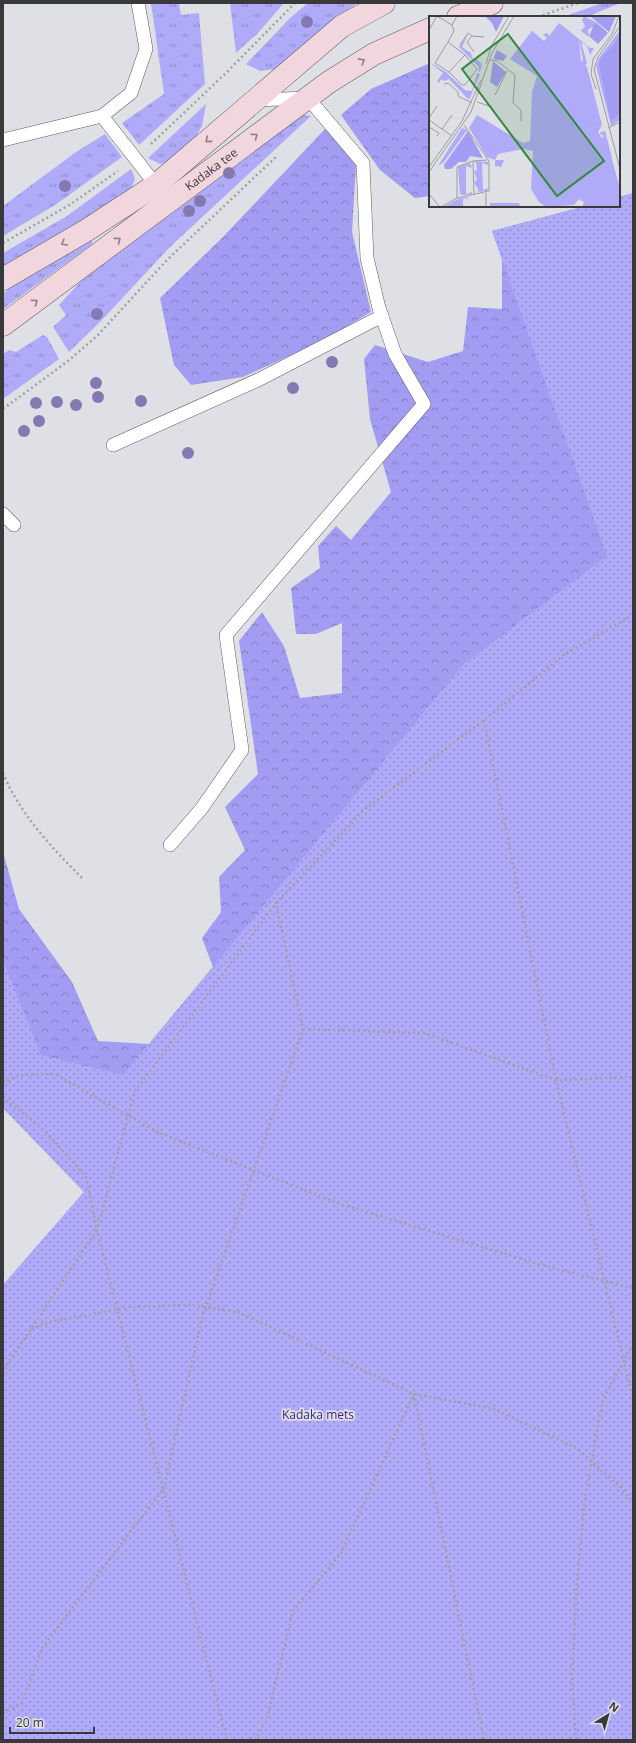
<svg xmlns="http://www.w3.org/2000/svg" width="636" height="1743" font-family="'Open Sans',sans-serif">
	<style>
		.grass { fill: url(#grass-tufts) }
		.forest { fill: url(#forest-crowns) }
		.park { fill: url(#park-dots) }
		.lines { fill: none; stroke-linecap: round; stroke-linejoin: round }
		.lane-casing { stroke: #5e5e64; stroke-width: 14 }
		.secondary-casing { stroke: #5e5e64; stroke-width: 23 }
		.path { stroke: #a0a0a6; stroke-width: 2.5; stroke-dasharray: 2 3; stroke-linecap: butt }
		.lane { stroke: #fff; stroke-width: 13 }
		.secondary { stroke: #f1d6de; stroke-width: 22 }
		.tree { fill: #8579b2 }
		.oneway { stroke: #8c8085 }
		.labels { text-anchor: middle; stroke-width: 3.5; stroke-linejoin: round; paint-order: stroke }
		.street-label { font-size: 12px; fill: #39393c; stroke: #dfdfe6 }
		.park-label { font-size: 12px; fill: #3b2587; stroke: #dfdfe6 }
		.inset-road { fill: none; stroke: #9d9da2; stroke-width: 1 }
		.view { fill: #318939; fill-opacity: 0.15; stroke: #318939; stroke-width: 2 }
		.inset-edge { fill: none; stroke: #39393c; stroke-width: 2 }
	</style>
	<defs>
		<pattern id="grass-tufts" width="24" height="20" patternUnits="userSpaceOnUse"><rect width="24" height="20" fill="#afabf8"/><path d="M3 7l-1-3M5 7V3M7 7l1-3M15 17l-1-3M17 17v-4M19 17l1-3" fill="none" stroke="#8f8cca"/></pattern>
		<pattern id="forest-crowns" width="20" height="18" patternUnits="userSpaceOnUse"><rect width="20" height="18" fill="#a29cf2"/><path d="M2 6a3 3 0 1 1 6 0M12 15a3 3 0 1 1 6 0" fill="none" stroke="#8580c5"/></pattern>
		<pattern id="park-dots" width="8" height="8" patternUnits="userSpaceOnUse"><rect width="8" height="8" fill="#afabf8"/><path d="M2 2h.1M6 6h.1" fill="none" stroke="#8f8cca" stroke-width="1.8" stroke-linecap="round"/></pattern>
	</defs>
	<rect width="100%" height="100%" fill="#dfdfe6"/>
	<g class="grass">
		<path d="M151,3H179L181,15L199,13L205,84L139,145L122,123L164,94Z"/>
		<path d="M230,3H284L258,33L236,53Z"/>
		<path d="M308,3H357L275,69L260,71L246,64L290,18Z"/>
		<path d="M602,3H621L586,17H563Z"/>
		<path d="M206,104L202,126L194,140L168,162L160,164L148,158Z"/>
		<path d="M302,115L311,116L170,247L101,321L69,352L53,327L66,315L59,305L82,280Z"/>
		<path d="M105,134L122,157L55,205L3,236V206L76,152Z"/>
		<path d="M131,169L135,179L131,189L98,211L3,268V253L67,216Z"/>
		<path d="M92,240V244L3,309V294L12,286Z"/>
		<path d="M43,335L47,337L59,359L3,399V354L9,350L16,352Z"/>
	</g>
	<g class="forest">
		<path d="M430,63V196L415,198L380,170L341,115L371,89Z"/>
		<path d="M325,129L356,164L352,232L371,312L322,341L243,377L191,385L174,365L160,298L223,237Z"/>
		<path d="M633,193V1740H3V1285L84,1192L3,1108V852L19,909L72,982L98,1041L149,1044L213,967L202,938L221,912L219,877L245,850L225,807L258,774L239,641L262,612L284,646L300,698L342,693V623L316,634H296L291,588L320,568L318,546L336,526L351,540L391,492L370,419L364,359L375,345L428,362L463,351L468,307L502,309V259L492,231L585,206H619V197Z"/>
	</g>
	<path class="park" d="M633,193V1740H3V1285L84,1192L3,1108V960L41,1055L123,1075L464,664L607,556L492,231L585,206H619V197Z"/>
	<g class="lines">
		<defs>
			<g id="lane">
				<path d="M102,116L156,185"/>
				<path d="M3,140L102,116L131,93L146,49L138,3"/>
				<path d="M113,445L260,379L382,316"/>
				<path d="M3,514L14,525"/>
				<path d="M170,845L202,808L242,750L226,635L424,404L395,354L379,308L367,258L363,163L308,98L256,100"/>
			</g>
			<g id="secondary">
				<path d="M458,17L492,3"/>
				<path d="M3,279L87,230L156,185L342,26L384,3"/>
				<path id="s1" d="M3,325L329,82L374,54L430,29"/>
			</g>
		</defs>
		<use href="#lane" class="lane-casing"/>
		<use href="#secondary" class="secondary-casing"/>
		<g class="path">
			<path d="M538,17L578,3"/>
			<path d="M151,144L227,72L295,3"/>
			<path d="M3,243L71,204L118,171"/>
			<path d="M3,409L68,361L97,336L167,260L278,155"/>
			<path d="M484,720L556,1080L633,1399"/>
			<path d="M3,773C19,813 52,848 82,878"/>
			<path d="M303,1029L424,1033L556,1080L633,1077"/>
			<path d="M3,1083L19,1075L55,1074L157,1132L337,1203L549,1267L633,1288"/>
			<path d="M3,1097L46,1132L86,1177L97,1230L3,1371"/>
			<path d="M31,1329L54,1321L130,1307L189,1305L238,1312L414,1394L494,1409L578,1449L621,1488L633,1502"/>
			<path d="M414,1394L484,1740"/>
			<path d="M3,1713L22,1703L42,1648L164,1488L202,1318L303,1029L276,903"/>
			<path d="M227,1740L97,1230L135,1091L276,903L364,810L484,720L565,654L633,615"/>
			<path d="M255,1740L266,1722L293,1611L341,1553L414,1394"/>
			<path d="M576,1740L572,1679L577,1582L585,1498L603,1399L633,1344"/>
		</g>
		<use href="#lane" class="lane"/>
		<use href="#secondary" class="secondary"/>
	</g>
	<g class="tree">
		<circle cx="307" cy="22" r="6"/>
		<circle cx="229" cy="173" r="6"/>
		<circle cx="65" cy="186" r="6"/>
		<circle cx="200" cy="201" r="6"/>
		<circle cx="189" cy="211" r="6"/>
		<circle cx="97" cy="314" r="6"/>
		<circle cx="332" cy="362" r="6"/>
		<circle cx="96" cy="383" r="6"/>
		<circle cx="293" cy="388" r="6"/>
		<circle cx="98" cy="397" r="6"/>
		<circle cx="141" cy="401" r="6"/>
		<circle cx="57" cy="402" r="6"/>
		<circle cx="36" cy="403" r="6"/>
		<circle cx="76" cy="405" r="6"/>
		<circle cx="39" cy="421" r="6"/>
		<circle cx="24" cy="431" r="6"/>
		<circle cx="188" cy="453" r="6"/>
	</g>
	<defs><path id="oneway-chevron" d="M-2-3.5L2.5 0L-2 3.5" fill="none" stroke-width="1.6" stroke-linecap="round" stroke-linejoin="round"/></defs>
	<g class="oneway">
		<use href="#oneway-chevron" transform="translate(362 61) rotate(-32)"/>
		<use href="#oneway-chevron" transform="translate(255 136) rotate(-37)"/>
		<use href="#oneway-chevron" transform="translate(208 140) rotate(140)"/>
		<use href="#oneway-chevron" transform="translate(118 240) rotate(-37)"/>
		<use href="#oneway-chevron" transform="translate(64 243) rotate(150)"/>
		<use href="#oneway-chevron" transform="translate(35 302) rotate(-37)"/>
	</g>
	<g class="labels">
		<g class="street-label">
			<text dy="4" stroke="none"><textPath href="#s1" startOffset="260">Kadaka tee</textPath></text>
		</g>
		<g class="park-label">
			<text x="318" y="1419">Kadaka mets</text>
		</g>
	</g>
	<g transform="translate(429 16)">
		<rect width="191" height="191" fill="#dfdfe6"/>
		<path d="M155,0L168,7L159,14L160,21L152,15L156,10L153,4ZM191,14V104L182,110L167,50L170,42ZM39,18L33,31L42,37L44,43H48L53,48L51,56L49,55L50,51L30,31ZM150,23L161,32H165L161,39L158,30L152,26L158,47L155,52L152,46L154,44ZM0,46L17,56L36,74L43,75L48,57L51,58L40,84L20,63L15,65L12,63L10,67L8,65L14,57ZM173,109L169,116L173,122L175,120L170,117L176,115L183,142L154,116ZM33,112L38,114L15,146L9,150ZM45,145L59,146V149L53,147L54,174L59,172L58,175L47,176L50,175L45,166L48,164L45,155L48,154L47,147ZM41,147L43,152L37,150V178L43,176V178L34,179L31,178L29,151ZM38,182L34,183V191H14L29,183L38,181L39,182V185Z" fill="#afabf8"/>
		<path d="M56,0H75L67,16L63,7ZM161,0H187L180,16ZM168,7L179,17L169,28L160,20L164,11L162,10ZM191,17V97L182,105L170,48L173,41L186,27ZM68,34L78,40L74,45L64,43ZM64,45L77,56L68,71L61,66ZM39,115L54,142L41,140L37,146H30L22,153H16L15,149Z" fill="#a29cf2"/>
		<path d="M130,7L150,23L152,46L158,51L173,109L154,116L169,129L178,126L191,172V191H153L155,186L150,183L145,189L117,191L110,186L102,173L104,135L94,133L69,138L66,144H75L72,151L66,150V144L58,141L40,112L48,99L94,127L101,125L103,76L108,60L81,43L103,15L115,25L118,22L114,19L118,17L120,20Z" fill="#afabf8"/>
		<path d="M61,187H90L91,191H61Z" fill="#afabf8"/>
		<path class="inset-road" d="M8,0L23,9M191,10L169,41L165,53L191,153M0,14L8,0M19,26L6,47L20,56L33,69H36L48,53L36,39L19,26L25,15L23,9L28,0M31,29L39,17L43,20M45,36L38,26L43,20L55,21M61,44L68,45L86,59L84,87L92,94V105M57,48L62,31L80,0M20,56L36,39M15,68L19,67L29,76V80L43,87M167,73L162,58L164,43L183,18L190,0M66,79L78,55M48,86L63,91M0,102L8,90M0,104L23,120M0,111L10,117L8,120M179,112L191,106M13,113L23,99M44,145L45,178M0,151L33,105L52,64M0,156L42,96L63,37L85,0M57,177V191M0,178L11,191M28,182V151L44,145L58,144M12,191L28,182L60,175V145L35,109"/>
		<path class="view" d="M79,18L175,145L128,180L33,53Z"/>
		<rect width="191" height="191" class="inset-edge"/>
	</g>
	<rect width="636" height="1743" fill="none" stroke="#39393c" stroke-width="8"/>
	<g transform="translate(608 1715) rotate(37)" stroke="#dfdfe6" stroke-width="3" paint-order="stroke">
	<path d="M0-3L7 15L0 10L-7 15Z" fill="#39393c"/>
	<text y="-6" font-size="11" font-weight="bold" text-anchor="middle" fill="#39393c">N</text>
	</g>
	<path d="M10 1727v6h84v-6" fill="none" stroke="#39393c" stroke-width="2"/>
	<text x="16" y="1727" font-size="12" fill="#39393c" stroke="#dfdfe6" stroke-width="3" paint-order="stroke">20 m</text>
</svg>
